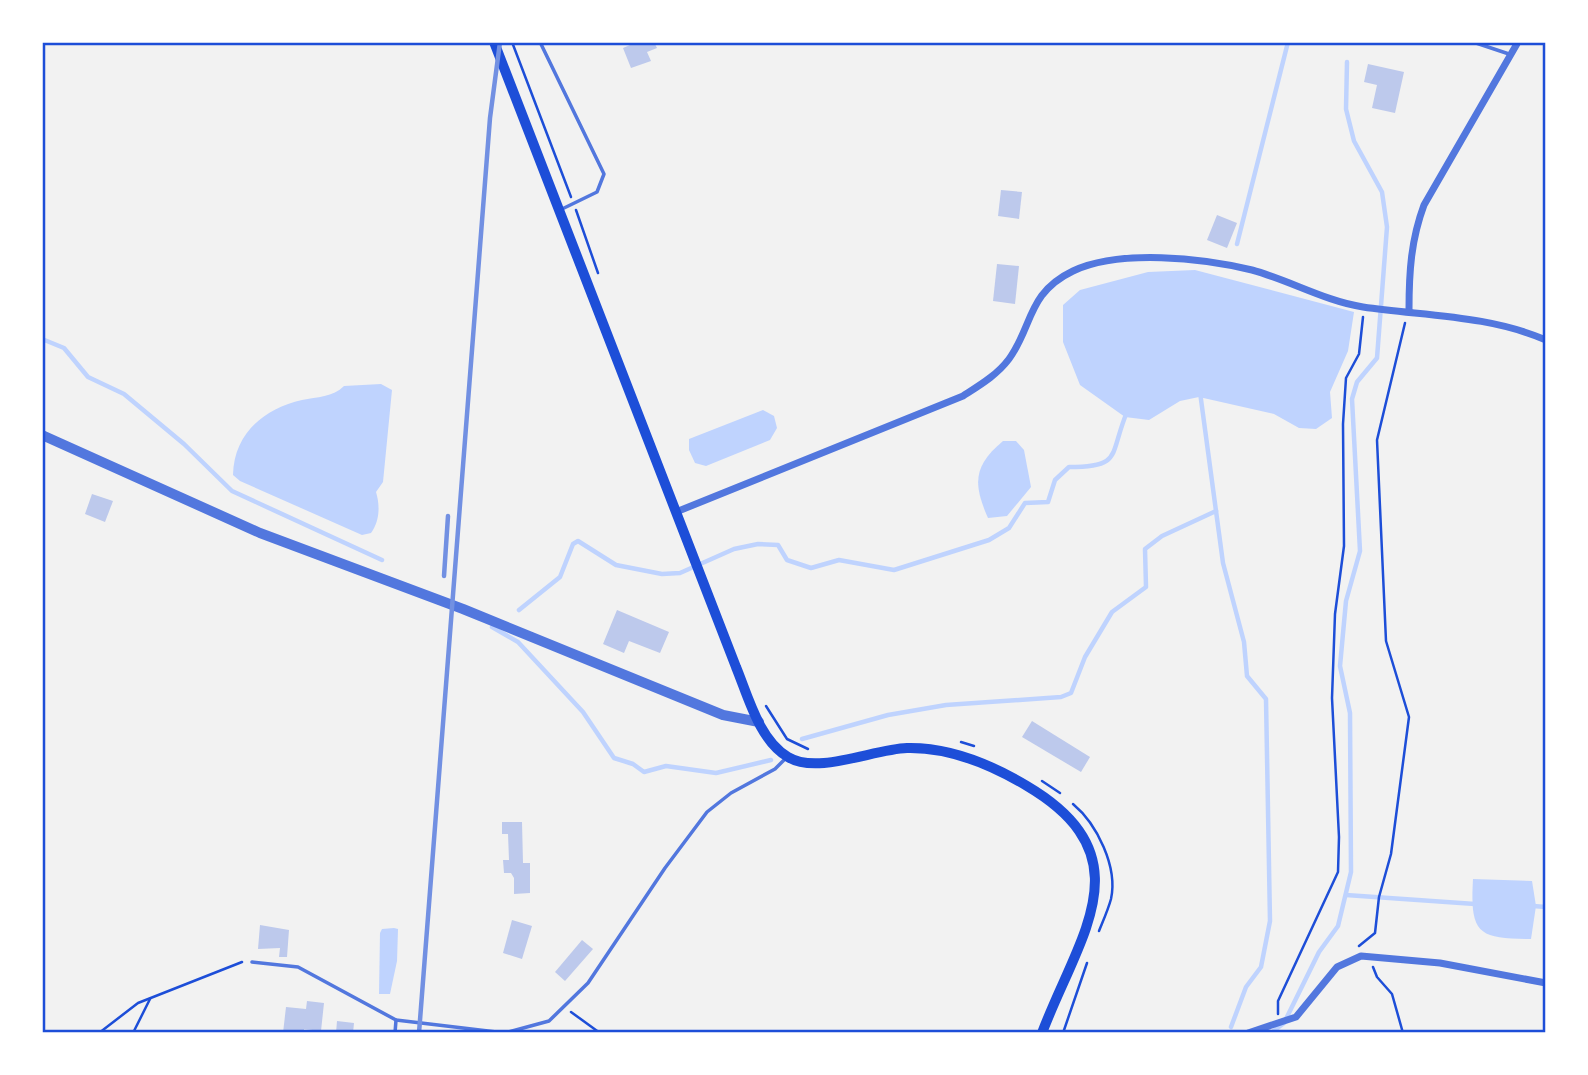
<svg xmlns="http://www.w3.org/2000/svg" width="1588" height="1075" font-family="Arial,sans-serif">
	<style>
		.water { fill: #bfd3fe }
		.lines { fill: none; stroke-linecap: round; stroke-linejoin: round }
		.stream { stroke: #bfd3fe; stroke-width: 4.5 }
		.building { fill: #bdc9ec }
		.path { stroke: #1d4ed8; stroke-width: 2.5 }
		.service { stroke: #5277de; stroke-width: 3.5 }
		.minor { stroke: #5277de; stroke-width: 7 }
		.tertiary { stroke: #5277de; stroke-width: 10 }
		.secondary { stroke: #1d4ed8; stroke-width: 10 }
		.rail { stroke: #7290e2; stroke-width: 4.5 }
		.neatline { fill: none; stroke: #1d4ed8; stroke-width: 2.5 }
	</style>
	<rect width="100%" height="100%" fill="#f2f2f2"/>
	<g class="water">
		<path d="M1195,270L1354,312L1348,351L1330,392L1332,418L1316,429L1299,428L1274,414L1199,397L1180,401L1149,420L1125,417L1080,385L1063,342V305L1080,290L1148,272Z"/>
		<path d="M381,384L392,390L383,482L376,492C380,505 380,521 371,533L362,535L240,481L233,475C234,434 263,409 302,400C317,397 333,397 344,386Z"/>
		<path d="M763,410L774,416L777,428L770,440L706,466L695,463L689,450V439Z"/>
		<path d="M1003,441H1016L1024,450L1031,487L1007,516L988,518C973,484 973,466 1003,441Z"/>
		<path d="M1473,879L1532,881L1536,906L1531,939C1477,939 1470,933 1473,879Z"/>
		<path d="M394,928L398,929L397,961L390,994H379L380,933L382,929Z"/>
	</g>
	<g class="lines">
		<g class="stream">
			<path d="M1237,244L1288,42"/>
			<path d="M42,339L64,348L88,377L124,394L184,444L232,491L382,560"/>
			<path d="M1200,392L1223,563L1244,642L1247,676L1266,699L1270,921L1261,967L1246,987L1231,1027"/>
			<path d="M519,610L560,577L573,544L578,541L616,565L662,574L680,573L734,549L758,544L778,545L787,560L811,568L839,560L894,570L989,540L1009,528L1025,503L1048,502L1055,480L1069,467C1123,467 1109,455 1127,412"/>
			<path d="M492,627L518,642L583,712L614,758L633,764L644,772L666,766L716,773L771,760"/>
			<path d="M802,739L888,715L946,705L1061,697L1071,693L1085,657L1112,612L1146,587L1145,549L1162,536L1216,511"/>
			<path d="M1346,895L1475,904"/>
			<path d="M1533,906L1546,907"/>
			<path d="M1271,1033L1284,1023L1319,952L1338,926L1351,872L1350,713L1340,666L1346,601L1360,551L1352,399L1357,382L1377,358L1387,227L1382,192L1354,141L1346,109L1347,62"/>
		</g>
	</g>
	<g class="building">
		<path d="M637,42H654L657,48L647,52L651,61L631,68L623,48Z"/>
		<path d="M1368,64L1404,72L1395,113L1372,108L1377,85L1364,82Z"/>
		<path d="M1001,190L1022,192L1019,219L998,216Z"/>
		<path d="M1217,215L1237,223L1227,248L1207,240Z"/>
		<path d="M997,264L1019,266L1015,304L993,301Z"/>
		<path d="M92,494L113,501L105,522L85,514Z"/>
		<path d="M617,610L669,632L660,653L629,641L624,653L603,644Z"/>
		<path d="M1032,721L1090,757L1081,772L1022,737Z"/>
		<path d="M502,822H522L523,863H530V893L514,894V878L511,873H504L503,860H509L508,834H502Z"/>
		<path d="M512,920L532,926L522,959L503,953Z"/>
		<path d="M260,925L289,930L287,957H279L280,948L258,949Z"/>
		<path d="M582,940L593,949L565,981L555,972Z"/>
		<path d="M307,1001L324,1003L321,1031L304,1029V1033H283L286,1007L306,1009Z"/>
		<path d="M337,1021L354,1023L353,1033H336Z"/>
	</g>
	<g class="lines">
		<g class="path">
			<path d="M512,42L571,197"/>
			<path d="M576,210L598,273"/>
			<path d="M766,706L787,739L808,749"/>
			<path d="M961,742L974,746"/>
			<path d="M1042,781L1060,793"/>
			<path d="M1073,804C1097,824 1118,867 1111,899C1108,910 1103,921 1099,931"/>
			<path d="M1359,946L1375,933L1379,897L1391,854L1409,717L1386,641L1377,440L1405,323"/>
			<path d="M1373,967L1377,977L1392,994L1403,1033"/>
			<path d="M571,1012L600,1033"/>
			<path d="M1278,1014V1001L1338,872L1339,837L1332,698L1335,614L1344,546L1343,424L1346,378L1359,354L1363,317"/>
			<path d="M99,1033L138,1003L242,962"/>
			<path d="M133,1033L150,999"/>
			<path d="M1063,1033L1087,963"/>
		</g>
		<g class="service">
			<path d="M540,42L604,174L597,192L560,210"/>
			<path d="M1473,42L1509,54"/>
			<path d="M252,962L298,967L396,1020L505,1033L549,1021L588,983L665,868L707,812L731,793L775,769L787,757"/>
			<path d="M395,1033L396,1020"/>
		</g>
		<g class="minor">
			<path d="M1409,310C1409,272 1411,240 1424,205L1518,42"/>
			<path d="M676,512L963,396C980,385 997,375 1009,359C1033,326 1027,293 1073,271C1120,249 1202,258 1252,270C1289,280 1325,301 1363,307C1424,316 1488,315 1546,340"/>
			<path d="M1248,1033L1296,1017L1337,967L1361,956L1440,963L1546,983"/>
		</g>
		<path class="tertiary" d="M42,435L260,533L463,609L723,715L759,722"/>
		<path class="secondary" d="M494,42L736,667C748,696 759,740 788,757C817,775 874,749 907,748C949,747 992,765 1027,786C1147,857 1079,935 1042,1033"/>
		<g class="rail">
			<path d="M444,576L448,516"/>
			<path d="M419,1033L490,118L500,42"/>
		</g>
	</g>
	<rect width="1588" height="1075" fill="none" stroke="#ffffff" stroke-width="88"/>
	<rect x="44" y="44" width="1500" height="987" class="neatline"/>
</svg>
